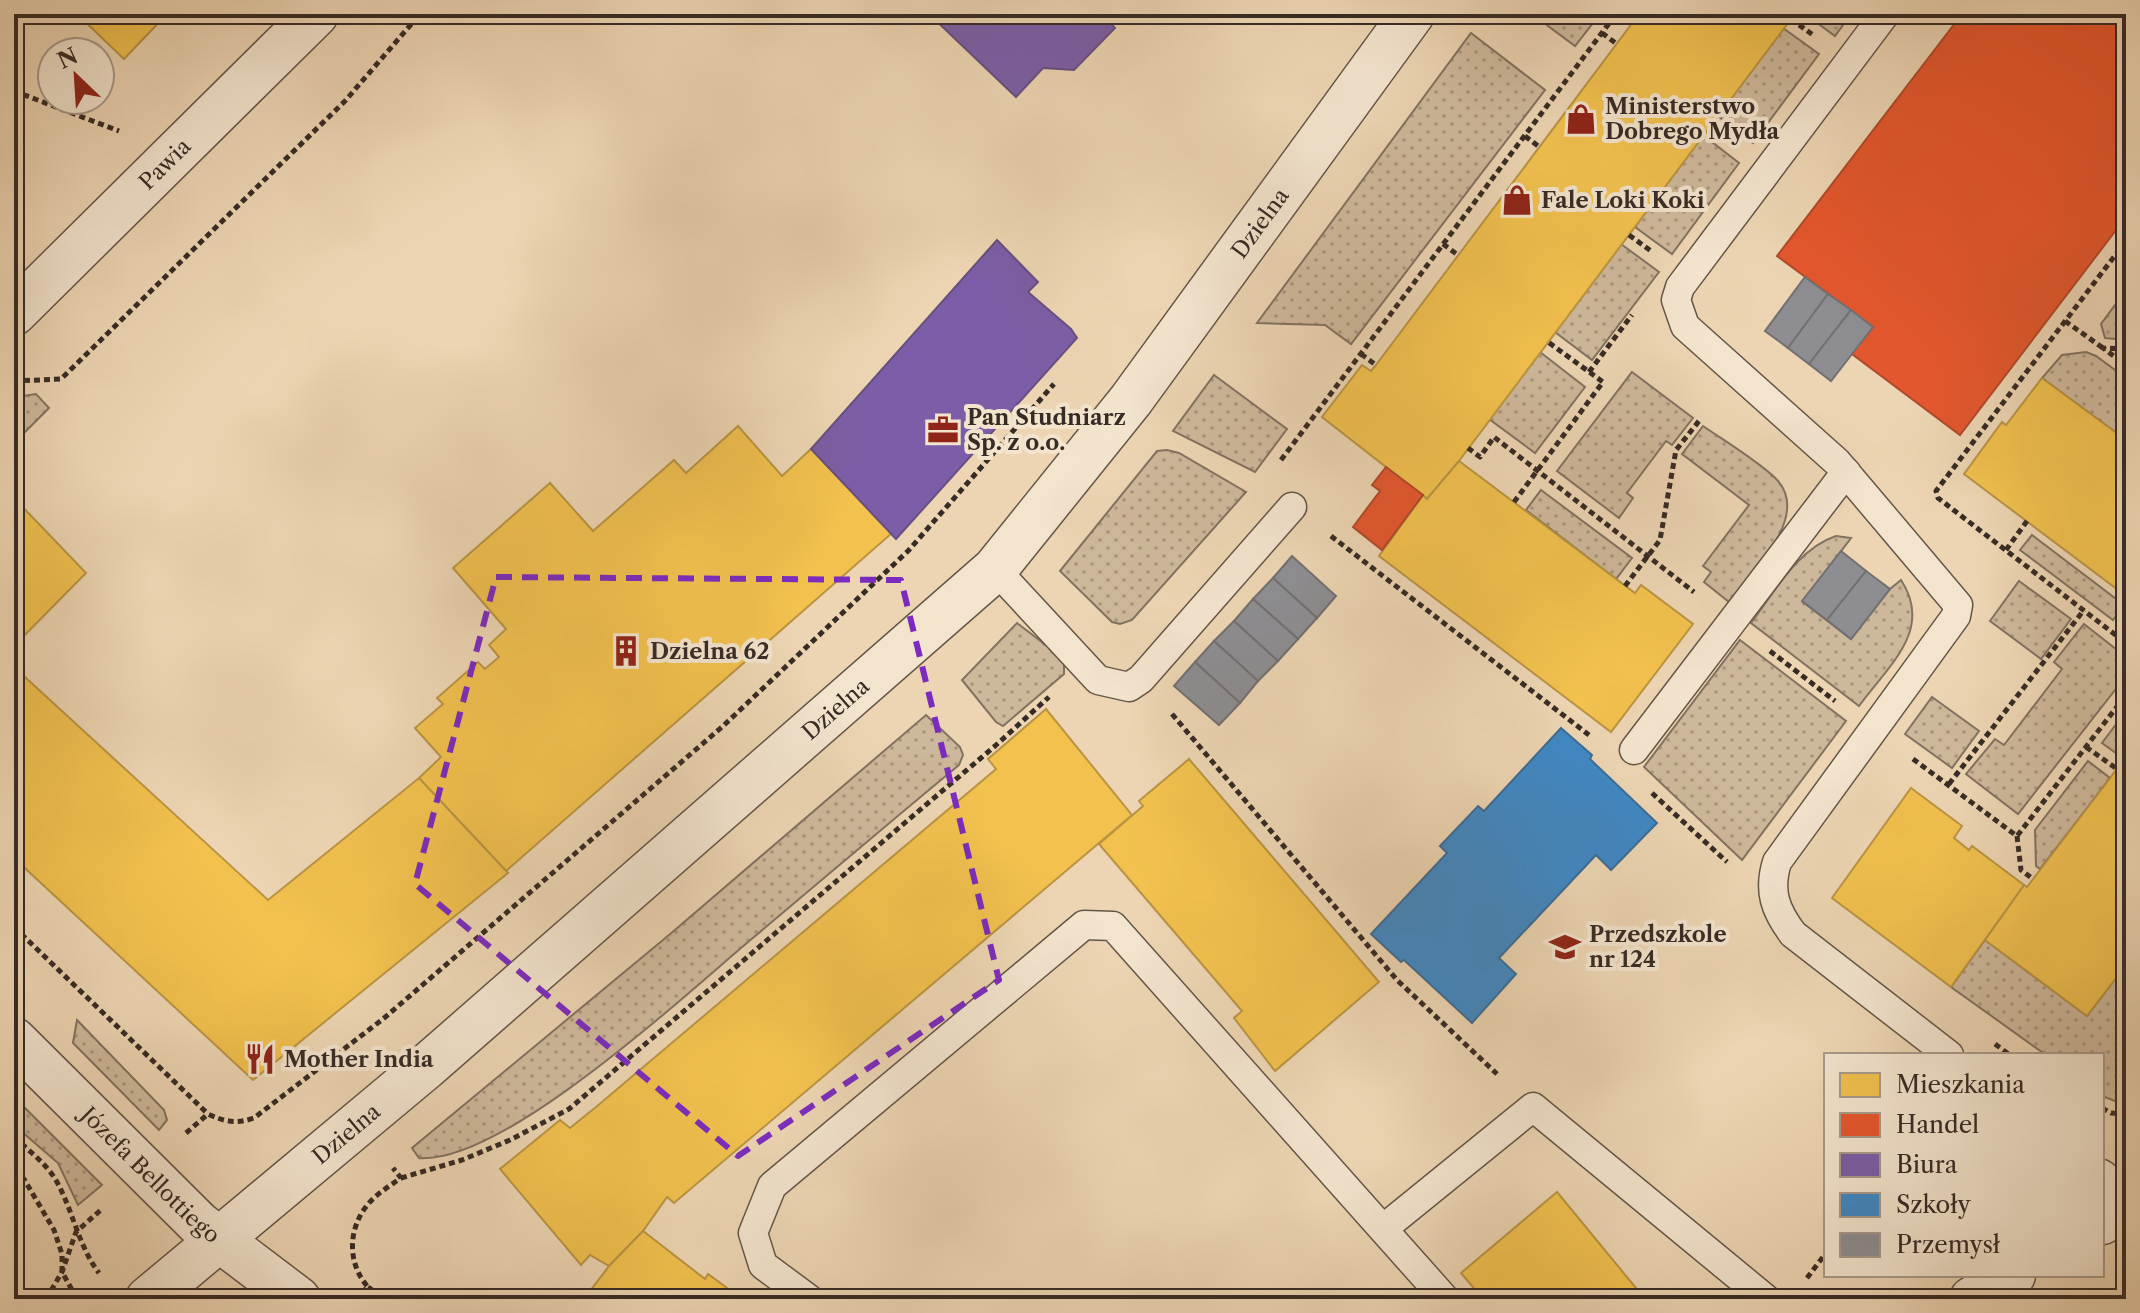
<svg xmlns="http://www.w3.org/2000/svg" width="2140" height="1313" font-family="'Libre Caslon Text',serif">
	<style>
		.grass { fill: url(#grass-dots); stroke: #827260; stroke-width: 2 }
		.homes { fill: #f2c14e; stroke: #ba9442; stroke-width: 2 }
		.shops { fill: #e4572e; stroke: #b04a2b; stroke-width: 2 }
		.offices { fill: #7b5ea7; stroke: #674f80; stroke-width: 2 }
		.schools { fill: #3f88c5; stroke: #3d6c95; stroke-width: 2 }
		.industry { fill: #8d8d92; stroke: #737071; stroke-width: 2 }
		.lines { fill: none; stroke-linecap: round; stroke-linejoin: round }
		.service-casing { stroke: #645648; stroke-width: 31 }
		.minor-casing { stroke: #645648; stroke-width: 47 }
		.path { stroke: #372b25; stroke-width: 5; stroke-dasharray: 6 4; stroke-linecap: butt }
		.service { stroke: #f3e4ce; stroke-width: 28 }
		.minor { stroke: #f3e4ce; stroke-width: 44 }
		.marked { fill: none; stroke: #7b2cbf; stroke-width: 6; stroke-dasharray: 16 10; stroke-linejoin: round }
		.labels { text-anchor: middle; stroke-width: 8; stroke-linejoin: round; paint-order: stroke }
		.poi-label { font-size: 22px; font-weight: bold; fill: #372b25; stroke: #f3e4ce; text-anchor: start }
		.street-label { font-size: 22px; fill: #372b25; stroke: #f3e4ce }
	</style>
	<defs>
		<pattern id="grass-dots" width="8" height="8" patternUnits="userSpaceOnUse" patternTransform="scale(2)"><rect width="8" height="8" fill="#ceb89b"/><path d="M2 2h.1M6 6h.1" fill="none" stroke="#a8967e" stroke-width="1.8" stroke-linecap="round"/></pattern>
	</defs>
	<rect width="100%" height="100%" fill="#edd5b3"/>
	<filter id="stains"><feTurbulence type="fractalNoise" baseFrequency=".0025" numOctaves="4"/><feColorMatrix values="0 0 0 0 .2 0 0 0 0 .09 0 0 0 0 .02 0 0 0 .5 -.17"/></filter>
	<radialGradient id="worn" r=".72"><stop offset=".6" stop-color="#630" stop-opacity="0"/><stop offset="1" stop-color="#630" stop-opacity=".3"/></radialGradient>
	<g class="grass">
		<path d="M1532,14H1600L1575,46Z"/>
		<path d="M1805,14H1851L1835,36Z"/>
		<path d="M1783,28L1819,54L1753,143L1718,116Z"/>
		<path d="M1471,33L1545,90L1351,344L1325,325L1257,323Z"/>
		<path d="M1703,135L1739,163L1672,254L1635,227Z"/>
		<path d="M1621,244L1659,272L1592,360L1555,332Z"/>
		<path d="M2126,290V340L2105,338L2101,324Z"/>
		<path d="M1540,352L1585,387L1535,453L1489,419Z"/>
		<path d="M2086,352L2096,356L2126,378V440L2042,378L2062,355Z"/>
		<path d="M1632,372L1693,418L1672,445L1666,441L1627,493L1633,498L1619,518L1557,471Z"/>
		<path d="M1214,375L1287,429L1255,472L1173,431Z"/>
		<path d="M14,389L23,396L36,394L49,408L14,443Z"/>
		<path d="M1703,426C1723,440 1763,464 1778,481C1810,518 1751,573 1729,602L1704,582L1711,572L1703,566L1749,505L1682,454Z"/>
		<path d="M1167,450L1179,453L1246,492L1132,620L1120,624L1112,622L1060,571L1157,451Z"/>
		<path d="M1541,490L1632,558L1616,579L1526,510Z"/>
		<path d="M2032,535L2124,605L2113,620L2020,550Z"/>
		<path d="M1836,536L1851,538L1803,602L1851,639L1890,589L1901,580C1934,630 1888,666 1859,706L1751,623C1775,592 1797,549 1836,536Z"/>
		<path d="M2019,581L2071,619L2041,659L1990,621Z"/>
		<path d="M1017,623L1064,659V674L1003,726L996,722L962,680Z"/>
		<path d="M2084,624L2126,657V676L2018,814L1966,774L1995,739L2004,745L2062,669L2054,662Z"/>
		<path d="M1740,640L1846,721L1742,860L1644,767Z"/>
		<path d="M1932,697L1979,731L1952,768L1905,734Z"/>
		<path d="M2126,711V757L2124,759L2102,743Z"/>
		<path d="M926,715L960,747L963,755L959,765C890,822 822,880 754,937C688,992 503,1165 419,1158L412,1148L669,935Z"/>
		<path d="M2088,761L2110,778L2040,869L2036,866L2035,830Z"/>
		<path d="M1985,940L2087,1016L2126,965V1102L2115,1101L2102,1096V1055H2046L1951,987Z"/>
		<path d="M77,1020L164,1110L167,1120L159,1130L73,1043Z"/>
		<path d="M17,1100L102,1185L78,1205L58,1163L14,1125V1101Z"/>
	</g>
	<g class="homes">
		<path d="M77,14H167L124,59Z"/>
		<path d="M1639,14H1795L1459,461L1427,499L1322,417L1362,365L1371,371L1376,365Z"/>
		<path d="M2042,378L2126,440V596L1964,474L2002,422L2006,425Z"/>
		<path d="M738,426L782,476L811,449L892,533L506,871L419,778L441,757L415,728L443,704L437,698L478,662L485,669L499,657L489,645L506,629L453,568L550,483L593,531L674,460L686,473Z"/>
		<path d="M1459,461L1635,593L1641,585L1693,624L1611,732L1379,556L1423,495L1427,499Z"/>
		<path d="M14,498L86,573L14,646Z"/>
		<path d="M14,667L268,900L419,778L508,873L253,1080L14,858Z"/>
		<path d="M1046,709L1132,815L674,1203L667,1197L643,1231L609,1266L590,1255L581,1265L500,1169L560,1120L570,1128L596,1107L996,769L988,759Z"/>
		<path d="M2126,757V965L2087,1016L1985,940L2024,885L2027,887Z"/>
		<path d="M1189,759L1379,982L1275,1071L1234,1018L1242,1011L1099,844L1143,806L1139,801Z"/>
		<path d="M1911,788L1962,826L1954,838L1969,850L1972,846L2024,885L1951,987L1832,898Z"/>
		<path d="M1557,1192L1645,1299H1483L1461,1273Z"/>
		<path d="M14,1217L17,1240L14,1267Z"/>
		<path d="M643,1231L705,1279L708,1274L742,1299H584L609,1266Z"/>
	</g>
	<g class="shops">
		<path d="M1962,14H2126V217L1960,435L1852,354L1873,327L1777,256Z"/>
		<path d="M1386,467L1423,495L1382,550L1353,527L1380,491L1372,485Z"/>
	</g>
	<g class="offices">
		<path d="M929,14H1103L1115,28L1074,70L1043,68L1016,97Z"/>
		<path d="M997,240L1038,282L1028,292L1071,329L1077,338L896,539L811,449Z"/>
	</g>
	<path class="schools" d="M1561,728L1592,755L1590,759L1657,823L1611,870L1596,855L1499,958L1516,974L1472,1023L1404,960L1401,962L1371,934L1447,853L1440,846L1478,806L1484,811Z"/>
	<g class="industry">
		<path d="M1805,277L1828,294L1788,348L1765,331Z"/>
		<path d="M1828,294L1851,310L1809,364L1788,348Z"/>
		<path d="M1851,310L1873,327L1831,381L1809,364Z"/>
		<path d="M1841,551L1866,571L1827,620L1802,601Z"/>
		<path d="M1292,556L1336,596L1317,618L1273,578Z"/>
		<path d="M1866,571L1890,589L1851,639L1827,620Z"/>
		<path d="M1273,578L1317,618L1298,639L1253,599Z"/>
		<path d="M1253,599L1298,639L1278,661L1234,621Z"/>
		<path d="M1234,621L1278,661L1258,681L1214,641Z"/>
		<path d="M1214,641L1258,681L1240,703L1195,662Z"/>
		<path d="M1195,662L1240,703L1219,725L1174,686Z"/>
	</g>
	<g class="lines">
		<defs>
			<g id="service">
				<path d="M1885,14L1680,287L1676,300L1685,326L1837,462L1958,605L1956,616L1777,862C1768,891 1775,910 1793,934L1949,1055"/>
				<path d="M995,569L1098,680L1129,687L1141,679L1292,507"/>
				<path d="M1634,750L1846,472"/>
				<path d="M2102,1174L2126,1193"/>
				<path d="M1384,1228L1533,1107L1766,1299"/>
				<path d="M809,1299L763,1265L753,1233L772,1186L1084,925L1113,926L1445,1299"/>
			</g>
			<g id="minor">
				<path id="s1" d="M14,313L316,14"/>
				<path id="s2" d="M14,1040L199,1224L298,1299"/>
				<path d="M2102,1222L2126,1207"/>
				<path id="s3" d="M148,1299L426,1067L995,569L1131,400L1412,14"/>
				<path d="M1972,1299L2013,1275"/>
			</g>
		</defs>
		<use href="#service" class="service-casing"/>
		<use href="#minor" class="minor-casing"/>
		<g class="path">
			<path d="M1791,19L1813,35"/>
			<path d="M1602,33L1617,44"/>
			<path d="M14,91L119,131"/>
			<path d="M1710,125L1732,141"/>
			<path d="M1525,136L1538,146"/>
			<path d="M1629,235L1651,251"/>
			<path d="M2126,241L1936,491L1938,498L2126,643"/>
			<path d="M1443,244L1458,255"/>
			<path d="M2065,321L2103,348"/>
			<path d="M2126,349L2103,348L2126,365"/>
			<path d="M1361,354L1376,365"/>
			<path d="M1589,372L1632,315"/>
			<path d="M14,381L61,379L345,101L420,14"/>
			<path d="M1468,448L1480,457L1494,437L1694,592"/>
			<path d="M1281,460L1616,14"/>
			<path d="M1514,502L1603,382L1548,342"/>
			<path d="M1331,536L1589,735"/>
			<path d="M2006,550L2027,521"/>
			<path d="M1625,586L1660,540L1676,450L1699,421"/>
			<path d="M1770,651L1835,701"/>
			<path d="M1172,714L1397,980L1497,1074"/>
			<path d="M2086,747L2117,769"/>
			<path d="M1913,759L2017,836L2126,695"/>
			<path d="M1949,784L2084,610"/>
			<path d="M1652,793L1727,862"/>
			<path d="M2017,836L2021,870L2033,879"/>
			<path d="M14,927L208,1114"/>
			<path d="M1995,1044L2010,1055"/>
			<path d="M2102,1108L2111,1113L2126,1114"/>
			<path d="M186,1133L208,1114C225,1122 237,1124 254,1118L383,1019L722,727L908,551L1054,384"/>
			<path d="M14,1137C28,1150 43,1161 54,1177C73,1208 77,1244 99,1273"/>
			<path d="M14,1170L24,1179L54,1230L62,1254V1272L77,1299"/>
			<path d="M401,1178L462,1160L510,1140L569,1109L995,746L1049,697"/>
			<path d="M1807,1278L1826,1253"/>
			<path d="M368,1287L385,1299"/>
			<path d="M46,1299L62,1272L76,1232L103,1208"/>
			<path d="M354,1299L368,1287C344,1260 349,1220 375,1197C383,1190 392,1184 401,1178L393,1168"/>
		</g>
		<use href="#service" class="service"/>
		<use href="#minor" class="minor"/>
	</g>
	<path class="marked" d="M496,577L901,580L999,980L738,1156L415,884Z"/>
	<defs>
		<symbol id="shop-bare" viewBox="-9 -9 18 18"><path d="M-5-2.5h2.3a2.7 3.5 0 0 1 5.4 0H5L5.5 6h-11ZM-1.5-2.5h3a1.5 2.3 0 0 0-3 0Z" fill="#8f2418" stroke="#f3e4ce" stroke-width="2.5" paint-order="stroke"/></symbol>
		<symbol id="office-bare" viewBox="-9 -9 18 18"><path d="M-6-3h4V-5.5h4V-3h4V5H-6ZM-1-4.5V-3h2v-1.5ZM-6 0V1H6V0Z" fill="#8f2418" stroke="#f3e4ce" stroke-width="2.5" paint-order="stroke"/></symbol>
		<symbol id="building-bare" viewBox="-9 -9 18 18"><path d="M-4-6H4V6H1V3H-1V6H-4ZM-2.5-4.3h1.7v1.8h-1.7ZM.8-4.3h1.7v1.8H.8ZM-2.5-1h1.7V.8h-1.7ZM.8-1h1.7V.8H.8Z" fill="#8f2418" stroke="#f3e4ce" stroke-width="2.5" paint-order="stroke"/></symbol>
		<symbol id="school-bare" viewBox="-9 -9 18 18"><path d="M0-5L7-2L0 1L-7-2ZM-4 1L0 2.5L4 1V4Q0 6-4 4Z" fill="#8f2418" stroke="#f3e4ce" stroke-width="2.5" paint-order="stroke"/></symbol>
		<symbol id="restaurant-bare" viewBox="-9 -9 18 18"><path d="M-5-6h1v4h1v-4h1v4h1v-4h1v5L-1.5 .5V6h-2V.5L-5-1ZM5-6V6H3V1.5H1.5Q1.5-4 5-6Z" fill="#8f2418" stroke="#f3e4ce" stroke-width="2.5" paint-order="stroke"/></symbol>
	</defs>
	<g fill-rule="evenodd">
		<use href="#shop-bare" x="1559" y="97" width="44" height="44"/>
		<use href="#shop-bare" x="1495" y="178" width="44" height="44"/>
		<use href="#office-bare" x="921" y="408" width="44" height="44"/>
		<use href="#building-bare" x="604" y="629" width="44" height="44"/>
		<use href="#school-bare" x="1543" y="925" width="44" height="44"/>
		<use href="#restaurant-bare" x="238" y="1037" width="44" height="44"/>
	</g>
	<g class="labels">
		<g class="poi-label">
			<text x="1605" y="114">Ministerstwo<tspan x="1605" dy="25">Dobrego Mydła</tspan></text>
			<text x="1541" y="208">Fale Loki Koki</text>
			<text x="967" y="425">Pan Studniarz<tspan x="967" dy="25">Sp. z o.o.</tspan></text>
			<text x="650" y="659">Dzielna 62</text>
			<text x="1589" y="942">Przedszkole<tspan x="1589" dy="25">nr 124</tspan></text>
			<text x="284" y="1067">Mother India</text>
		</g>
		<g class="street-label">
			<text dy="8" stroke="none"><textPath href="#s1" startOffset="212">Pawia</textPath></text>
			<text dy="8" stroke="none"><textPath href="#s3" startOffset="1554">Dzielna</textPath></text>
			<text dy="8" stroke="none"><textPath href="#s3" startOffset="906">Dzielna</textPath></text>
			<text dy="8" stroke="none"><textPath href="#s3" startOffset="258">Dzielna</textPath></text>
			<text dy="8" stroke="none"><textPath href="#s2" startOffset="192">Józefa Bellottiego</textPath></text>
		</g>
	</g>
	<rect width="2140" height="1313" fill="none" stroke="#edd5b3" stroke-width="48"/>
	<rect x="16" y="16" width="2108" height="1281" fill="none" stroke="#372b25" stroke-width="4"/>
	<rect x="24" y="24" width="2092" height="1265" fill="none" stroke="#372b25" stroke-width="2"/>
	<rect x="1824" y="1053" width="280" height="224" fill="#f3e4ce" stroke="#a89a8a" stroke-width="2"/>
	<rect x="1840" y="1073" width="40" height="24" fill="#f2c14e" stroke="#a89a8a" stroke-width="2"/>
	<text x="1896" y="1093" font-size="24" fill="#372b25">Mieszkania</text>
	<rect x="1840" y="1113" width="40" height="24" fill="#e4572e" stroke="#a89a8a" stroke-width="2"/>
	<text x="1896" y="1133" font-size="24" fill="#372b25">Handel</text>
	<rect x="1840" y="1153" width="40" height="24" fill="#7b5ea7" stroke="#a89a8a" stroke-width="2"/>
	<text x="1896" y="1173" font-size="24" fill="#372b25">Biura</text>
	<rect x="1840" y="1193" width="40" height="24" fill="#3f88c5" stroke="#a89a8a" stroke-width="2"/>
	<text x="1896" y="1213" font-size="24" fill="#372b25">Szkoły</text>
	<rect x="1840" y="1233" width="40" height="24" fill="#8d8d92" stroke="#a89a8a" stroke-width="2"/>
	<text x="1896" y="1253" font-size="24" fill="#372b25">Przemysł</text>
	<g transform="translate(76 76) rotate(335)"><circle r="38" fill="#f3e4ce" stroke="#a89a8a" stroke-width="2"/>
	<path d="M0-6L14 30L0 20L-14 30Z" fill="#8f2418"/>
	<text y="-12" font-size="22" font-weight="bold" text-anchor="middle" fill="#372b25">N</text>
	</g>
	<rect width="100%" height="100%" filter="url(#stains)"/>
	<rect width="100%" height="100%" fill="url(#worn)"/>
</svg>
